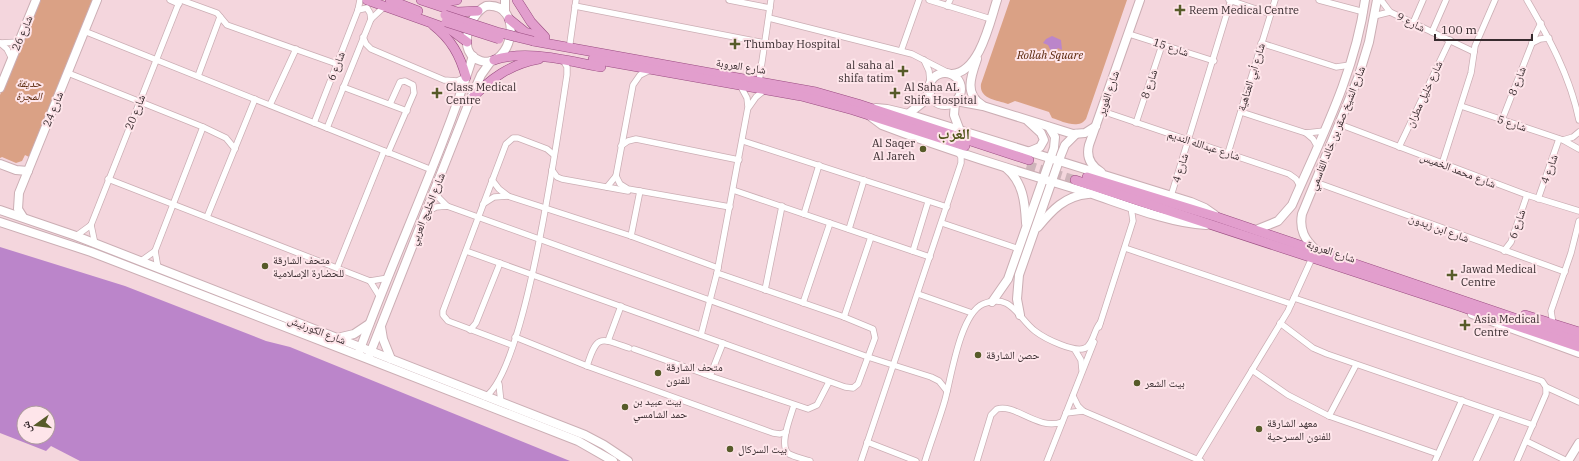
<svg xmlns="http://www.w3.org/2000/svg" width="1579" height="461" font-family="'IBM Plex Serif','Noto Naskh Arabic',serif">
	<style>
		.green { fill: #daa185 }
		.water { fill: #bb85ca; fill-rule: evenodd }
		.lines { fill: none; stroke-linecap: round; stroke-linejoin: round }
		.primary-tunnel { stroke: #ceb4ba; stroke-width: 9; stroke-dasharray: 9 4.5; stroke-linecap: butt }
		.street-casing { stroke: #cbaeb4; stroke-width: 7 }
		.secondary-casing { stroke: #cbaeb4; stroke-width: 10 }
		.primary-casing { stroke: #994c80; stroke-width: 10 }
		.street { stroke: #fff; stroke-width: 5.5 }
		.secondary { stroke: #fff; stroke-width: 8 }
		.primary { stroke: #e29ecd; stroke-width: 9 }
		.primary-bridge-casing { stroke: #994c80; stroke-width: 10; stroke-linecap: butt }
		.primary-bridge { stroke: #e29ecd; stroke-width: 9 }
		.poi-dot { fill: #575b29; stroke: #fee5ea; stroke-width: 1.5 }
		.labels { text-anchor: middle; stroke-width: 4; stroke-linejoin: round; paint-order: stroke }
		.poi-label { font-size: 11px; fill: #372b2e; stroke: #fee5ea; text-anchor: start }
		.street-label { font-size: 11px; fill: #372b2e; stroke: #fee5ea }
		.park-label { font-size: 11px; font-style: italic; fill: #521f00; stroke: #fee5ea }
		.district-label { font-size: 15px; font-weight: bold; fill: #4f5419; stroke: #fee5ea }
	</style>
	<rect width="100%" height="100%" fill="#f4d6dd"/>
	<g class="green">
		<path d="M39,0H93L29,157L25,155L22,161L16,163L2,157L0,158V95Z"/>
		<path d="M1010,0H1127L1086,119C1078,130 1062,121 1052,118L1049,112L1015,101L1008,104C996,100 979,99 981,84Z"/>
	</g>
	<g class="water">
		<path d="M1052,36L1061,40L1062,50L1058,48L1054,51H1051L1048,45L1043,43L1046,39Z"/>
		<path d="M0,247L125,286L266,341L290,347L570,461H80L51,446L46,451L0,433ZM24,413H48V437H24Z"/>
	</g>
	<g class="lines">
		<path class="primary-tunnel" d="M1027,165L1075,180"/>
		<defs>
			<g id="street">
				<path d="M170,0L179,4"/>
				<path d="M181,0L217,13L227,25L337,64"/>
				<path d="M729,0L770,8"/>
				<path d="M929,0L991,19"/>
				<path d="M1229,0L1271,14"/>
				<path d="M1319,0L1364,12"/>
				<path d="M1381,0L1390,12L1474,52"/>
				<path d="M1527,0C1549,38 1570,76 1579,120"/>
				<path d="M575,6L765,43"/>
				<path d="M947,6L950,0"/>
				<path d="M358,10L367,8L370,13L371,19"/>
				<path d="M1374,16L1390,12"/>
				<path d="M769,18L912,54L947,72"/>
				<path d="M1413,23L1423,0"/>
				<path d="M84,31L432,170"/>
				<path d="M1432,32L1446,0"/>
				<path d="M1129,34L1214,61"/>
				<path d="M363,37L366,44L371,49L444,80L457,81L466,77"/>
				<path d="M0,43L7,49L12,59"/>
				<path d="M0,43L19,42"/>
				<path d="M570,43L576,0"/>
				<path d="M1261,43L1336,67L1350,65"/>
				<path d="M1532,43L1540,39L1549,38"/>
				<path d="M901,51L919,0"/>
				<path d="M924,60L929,71L930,82"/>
				<path d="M68,73L203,127L226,138L235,149"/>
				<path d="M198,76L220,17"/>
				<path d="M759,82L771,0"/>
				<path d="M343,87L407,111"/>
				<path d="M270,105L296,49"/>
				<path d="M1461,106L1563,140L1579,149"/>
				<path d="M749,107L756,97L766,89"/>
				<path d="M1102,111L1289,174L1296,179L1300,186"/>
				<path d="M1241,112L1306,133L1324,131"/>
				<path d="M1502,120L1536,33L1541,23"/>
				<path d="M314,123L358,10L360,0"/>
				<path d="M1136,123L1162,45"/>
				<path d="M1339,124L1527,195L1579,211"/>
				<path d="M327,128L371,19L385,6"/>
				<path d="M1306,133L1313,139L1317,146"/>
				<path d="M1563,140L1573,137L1579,132"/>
				<path d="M743,141L947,207"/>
				<path d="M621,146L628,141L636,139L739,160"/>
				<path d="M1399,147L1450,40"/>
				<path d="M388,153L414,93L413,85L405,81L400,82L390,104"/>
				<path d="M1228,153L1275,0"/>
				<path d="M1442,164L1471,73L1475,46L1495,0"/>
				<path d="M552,170L557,177L562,179L628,191"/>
				<path d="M616,176L620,184L628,189L730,207"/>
				<path d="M108,179L370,281L388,278"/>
				<path d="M492,180L499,189L508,196L631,236L718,268"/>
				<path d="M1315,182L1565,272"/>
				<path d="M607,187L616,176L633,85L640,75L650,70"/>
				<path d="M435,189L439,198L447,206"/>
				<path d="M733,190L930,257"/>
				<path d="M1171,196L1231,0"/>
				<path d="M1538,199L1559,139"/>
				<path d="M483,204L494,197L508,196"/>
				<path d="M426,212L436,207L447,206L868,357L931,377L939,381L947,391"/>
				<path d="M804,214L819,165"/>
				<path d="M207,217L255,99"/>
				<path d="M942,223L1019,249"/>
				<path d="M91,225L95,244"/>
				<path d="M849,229L864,180"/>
				<path d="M76,236L91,225L180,0"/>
				<path d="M631,236L640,191"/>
				<path d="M1125,248L1291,304"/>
				<path d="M466,251L845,387L853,388L858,384L875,338L873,329L844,317L717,273"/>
				<path d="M913,251L928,202"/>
				<path d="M1504,251L1511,242L1527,195"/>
				<path d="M141,261L155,251"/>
				<path d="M158,268L155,251L203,127"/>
				<path d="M337,268L384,151"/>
				<path d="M370,281L380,297"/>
				<path d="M765,290L782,206"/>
				<path d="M918,294L972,313"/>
				<path d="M1294,298L1542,381L1546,387V394L1517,461"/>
				<path d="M803,303L830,223"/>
				<path d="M844,317L871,237"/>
				<path d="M1280,323L1313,348L1327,354L1533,425"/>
				<path d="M1553,324L1551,311L1571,253L1579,221"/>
				<path d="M1099,327L1133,221L1131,207"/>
				<path d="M470,330L476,323L500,263"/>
				<path d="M701,335L717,273L748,107L747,98L740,85"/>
				<path d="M515,337L587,366L773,433L780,434L786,432"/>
				<path d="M608,341L621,306"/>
				<path d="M512,345L448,321L443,315V311L506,144L513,138H518L547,149L554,155"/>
				<path d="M634,349L702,373"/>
				<path d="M1075,350L1081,360L1082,370"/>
				<path d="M587,366C597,334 600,338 629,348"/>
				<path d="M1252,370L1288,395L1329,416L1438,454"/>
				<path d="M704,374L808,409L817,405L829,382"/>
				<path d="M710,376L723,343"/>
				<path d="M499,384L501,403"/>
				<path d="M1546,387L1579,402"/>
				<path d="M1073,396L1078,406L1083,411L1201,461"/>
				<path d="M485,397C526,370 558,132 567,75V67L563,60"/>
				<path d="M794,405C791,416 778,446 789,454C795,457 803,459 810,461"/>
				<path d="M1066,413L1083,411"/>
				<path d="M1329,416L1356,365"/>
				<path d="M1526,441L1567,461"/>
				<path d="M867,442L916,461"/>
				<path d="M1198,459L1288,311L1312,258"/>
				<path d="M861,461L961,163V157L958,152"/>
				<path d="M925,461C931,441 939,421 945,400C951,378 960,314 983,304C1011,292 1018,318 1035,331C1044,338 1077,355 1087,347C1094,341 1094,330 1100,323"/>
				<path d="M977,461L991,415L997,409C1015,403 1038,431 1062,422"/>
				<path d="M1047,461L1094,342"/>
				<path d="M1435,461L1462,400"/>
				<path d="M1476,461L1498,413"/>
			</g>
			<g id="secondary">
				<path d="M486,6C526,2 512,70 481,61C456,54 468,15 486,6Z"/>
				<path d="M505,12V0"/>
				<path d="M977,59C971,76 964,94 982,105"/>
				<circle cx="945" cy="89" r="16"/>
				<path d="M952,74C980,72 990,21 997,0"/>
				<path d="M0,88L36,0"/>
				<path d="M956,101L983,106L1073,134L1085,133L1096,126"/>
				<path d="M955,102L954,115L960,131"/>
				<path d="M876,108L887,109L908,114L1191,202L1205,208L1215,215"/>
				<path d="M908,114L922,103L929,92"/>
				<path d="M870,116L882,125C950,151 1020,172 1089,193C1125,205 1169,223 1206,225"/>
				<path d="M1028,152L1040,147L1044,140L1041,133L1028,121"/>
				<path d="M0,164L16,170L28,171"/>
				<path d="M1006,168C1023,182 1025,202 1026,223"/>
				<path d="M1101,172C1091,166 1086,157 1089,145L1140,0"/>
				<path d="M0,210L76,236L158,268L585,435L604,445L628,461"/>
				<path d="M23,217L18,209L19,193L97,0"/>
				<path d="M0,222L91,252L368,359L578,441L613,461"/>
				<path d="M1038,227C1052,210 1065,196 1088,194"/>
				<path d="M1256,230L1278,221L1292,205C1321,138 1355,73 1365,0"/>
				<path d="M1316,250C1305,240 1299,230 1302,214L1358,78L1369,42L1377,0"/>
				<path d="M992,302L1008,279L1054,148L1055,137L1049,127"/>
				<path d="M1472,314L1579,353"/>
				<path d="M1020,315L1017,299L1019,275L1061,155L1065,145L1076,134"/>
				<path d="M381,327L383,339L391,359"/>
				<path d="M337,338L354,334L369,324"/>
				<path d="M359,352C395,253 441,157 473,56"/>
				<path d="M369,356L470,100L481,75L491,61"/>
				<path d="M1568,461L1579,443"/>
			</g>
			<g id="primary">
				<path d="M367,0L451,30L467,42"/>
				<path d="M390,0L418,11"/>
				<path d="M421,0L457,12L478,11"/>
				<path d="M517,0L531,22L545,37"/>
				<path d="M433,3L457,0"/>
				<path d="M509,19L525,32L543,37"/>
				<path d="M433,25C451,39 460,55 466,77"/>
				<path d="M533,41L816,92L858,104L1029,160"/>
				<path d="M593,59L801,96L853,110L965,146"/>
				<path d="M494,60C528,49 567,61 601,67"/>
				<path d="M470,100C490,79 510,64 539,59"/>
				<path d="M1087,177L1217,217L1579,340"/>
				<path d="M1075,180L1456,305L1579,347"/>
				<path d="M1525,315L1579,332"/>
			</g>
		</defs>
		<use href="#street" class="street-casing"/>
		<use href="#secondary" class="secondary-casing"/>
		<use href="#primary" class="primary-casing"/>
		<use href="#street" class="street"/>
		<use href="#secondary" class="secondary"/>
		<use href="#primary" class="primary"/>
		<defs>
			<g id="primary-bridge">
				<path d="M445,15L497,32L533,41"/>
				<path d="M446,22L499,39"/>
			</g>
		</defs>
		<use href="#primary-bridge" class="primary-bridge-casing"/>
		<use href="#primary-bridge" class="primary-bridge"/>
	</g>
	<g class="poi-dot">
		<path d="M1178 4h4v4h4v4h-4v4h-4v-4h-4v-4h4z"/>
		<path d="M733 38h4v4h4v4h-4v4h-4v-4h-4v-4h4z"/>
		<path d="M901 65h4v4h4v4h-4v4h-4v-4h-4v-4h4z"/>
		<path d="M435 87h4v4h4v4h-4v4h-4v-4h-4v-4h4z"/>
		<path d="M893 87h4v4h4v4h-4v4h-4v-4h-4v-4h4z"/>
		<circle cx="923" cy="149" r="4"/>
		<circle cx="265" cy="266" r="4"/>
		<path d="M1450 269h4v4h4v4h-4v4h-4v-4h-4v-4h4z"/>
		<path d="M1463 319h4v4h4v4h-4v4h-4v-4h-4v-4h4z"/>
		<circle cx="978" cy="355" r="4"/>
		<circle cx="658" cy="373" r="4"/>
		<circle cx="1137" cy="383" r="4"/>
		<circle cx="625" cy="407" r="4"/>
		<circle cx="1259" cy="429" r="4"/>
		<circle cx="730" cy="449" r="4"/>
	</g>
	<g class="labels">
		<g class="poi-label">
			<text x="1189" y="14">Reem Medical Centre</text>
			<text x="744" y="48">Thumbay Hospital</text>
			<text x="894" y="69" text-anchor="end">al saha al<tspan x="894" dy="13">shifa tatim</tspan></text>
			<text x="446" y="91">Class Medical<tspan x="446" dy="13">Centre</tspan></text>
			<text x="904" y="91">Al Saha AL<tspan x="904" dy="13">Shifa Hospital</tspan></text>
			<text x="915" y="147" text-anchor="end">Al Saqer<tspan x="915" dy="13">Al Jareh</tspan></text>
			<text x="273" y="264">متحف الشارقة<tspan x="273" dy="13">للحضارة الإسلامية</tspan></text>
			<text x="1461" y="273">Jawad Medical<tspan x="1461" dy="13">Centre</tspan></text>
			<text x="1474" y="323">Asia Medical<tspan x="1474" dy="13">Centre</tspan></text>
			<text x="986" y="359">حصن الشارقة</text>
			<text x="666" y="371">متحف الشارقة<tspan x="666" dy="13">للفنون</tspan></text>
			<text x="1145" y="387">بيت الشعر</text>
			<text x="633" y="405">بيت عبيد بن<tspan x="633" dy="13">حمد الشامسي</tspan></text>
			<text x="1267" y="427">معهد الشارقة<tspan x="1267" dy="13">للفنون المسرحية</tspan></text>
			<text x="738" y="453">بيت السركال</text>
		</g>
		<g class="street-label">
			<text transform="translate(1411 22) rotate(26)" y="4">شارع 9</text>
			<text transform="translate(22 33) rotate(-67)" y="4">شارع 26</text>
			<text transform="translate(1171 47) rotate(18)" y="4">شارع 15</text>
			<text transform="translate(336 66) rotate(-69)" y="4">شارع 6</text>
			<text transform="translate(741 66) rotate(9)" y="4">شارع العروبة</text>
			<text transform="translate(1251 77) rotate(-73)" y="4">شارع أبي العتاهية</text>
			<text transform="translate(1517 81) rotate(-69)" y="4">شارع 8</text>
			<text transform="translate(1149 84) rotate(-71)" y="4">شارع 8</text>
			<text transform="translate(1108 93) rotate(-71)" y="4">شارع الغوير</text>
			<text transform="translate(1424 94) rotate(-65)" y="4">شارع خليل مطران</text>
			<text transform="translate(53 109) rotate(-68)" y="4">شارع 24</text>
			<text transform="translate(135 112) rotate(-68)" y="4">شارع 20</text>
			<text transform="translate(1512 123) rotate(18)" y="4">شارع 5</text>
			<text transform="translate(1337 128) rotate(-68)" y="4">شارع الشيخ صقر بن خالد القاسمي</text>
			<text transform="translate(1204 145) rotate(18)" y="4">شارع عبدالله النديم</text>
			<text transform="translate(1180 168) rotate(-72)" y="4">شارع 4</text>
			<text transform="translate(1549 169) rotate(-70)" y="4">شارع 4</text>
			<text transform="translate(1458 170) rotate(21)" y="4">شارع محمد الخميس</text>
			<text transform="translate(427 209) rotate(-68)" y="4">شارع الخليج العربي</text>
			<text transform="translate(1517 224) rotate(-71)" y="4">شارع 6</text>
			<text transform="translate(1439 228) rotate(20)" y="4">شارع ابن زيدون</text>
			<text transform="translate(1331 251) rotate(18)" y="4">شارع العروبة</text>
			<text transform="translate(317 330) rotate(21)" y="4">شارع الكورنيش</text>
		</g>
		<g class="park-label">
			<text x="1050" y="59">Rollah Square</text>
			<text x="29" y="87">حديقة<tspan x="29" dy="13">المجرة</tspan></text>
		</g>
		<g class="district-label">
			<text x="954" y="139">الغرب</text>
		</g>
	</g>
	<g transform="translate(36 425) rotate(256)"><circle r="19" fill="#fee5ea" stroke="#ae9b9f"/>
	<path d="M0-3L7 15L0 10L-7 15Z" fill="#575b29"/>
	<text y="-6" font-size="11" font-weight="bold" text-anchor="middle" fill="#372b2e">ش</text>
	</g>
	<path d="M1435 34v6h97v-6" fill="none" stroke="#372b2e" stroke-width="2"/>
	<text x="1441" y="34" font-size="12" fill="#372b2e" stroke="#fee5ea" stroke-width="3" paint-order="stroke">100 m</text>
</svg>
